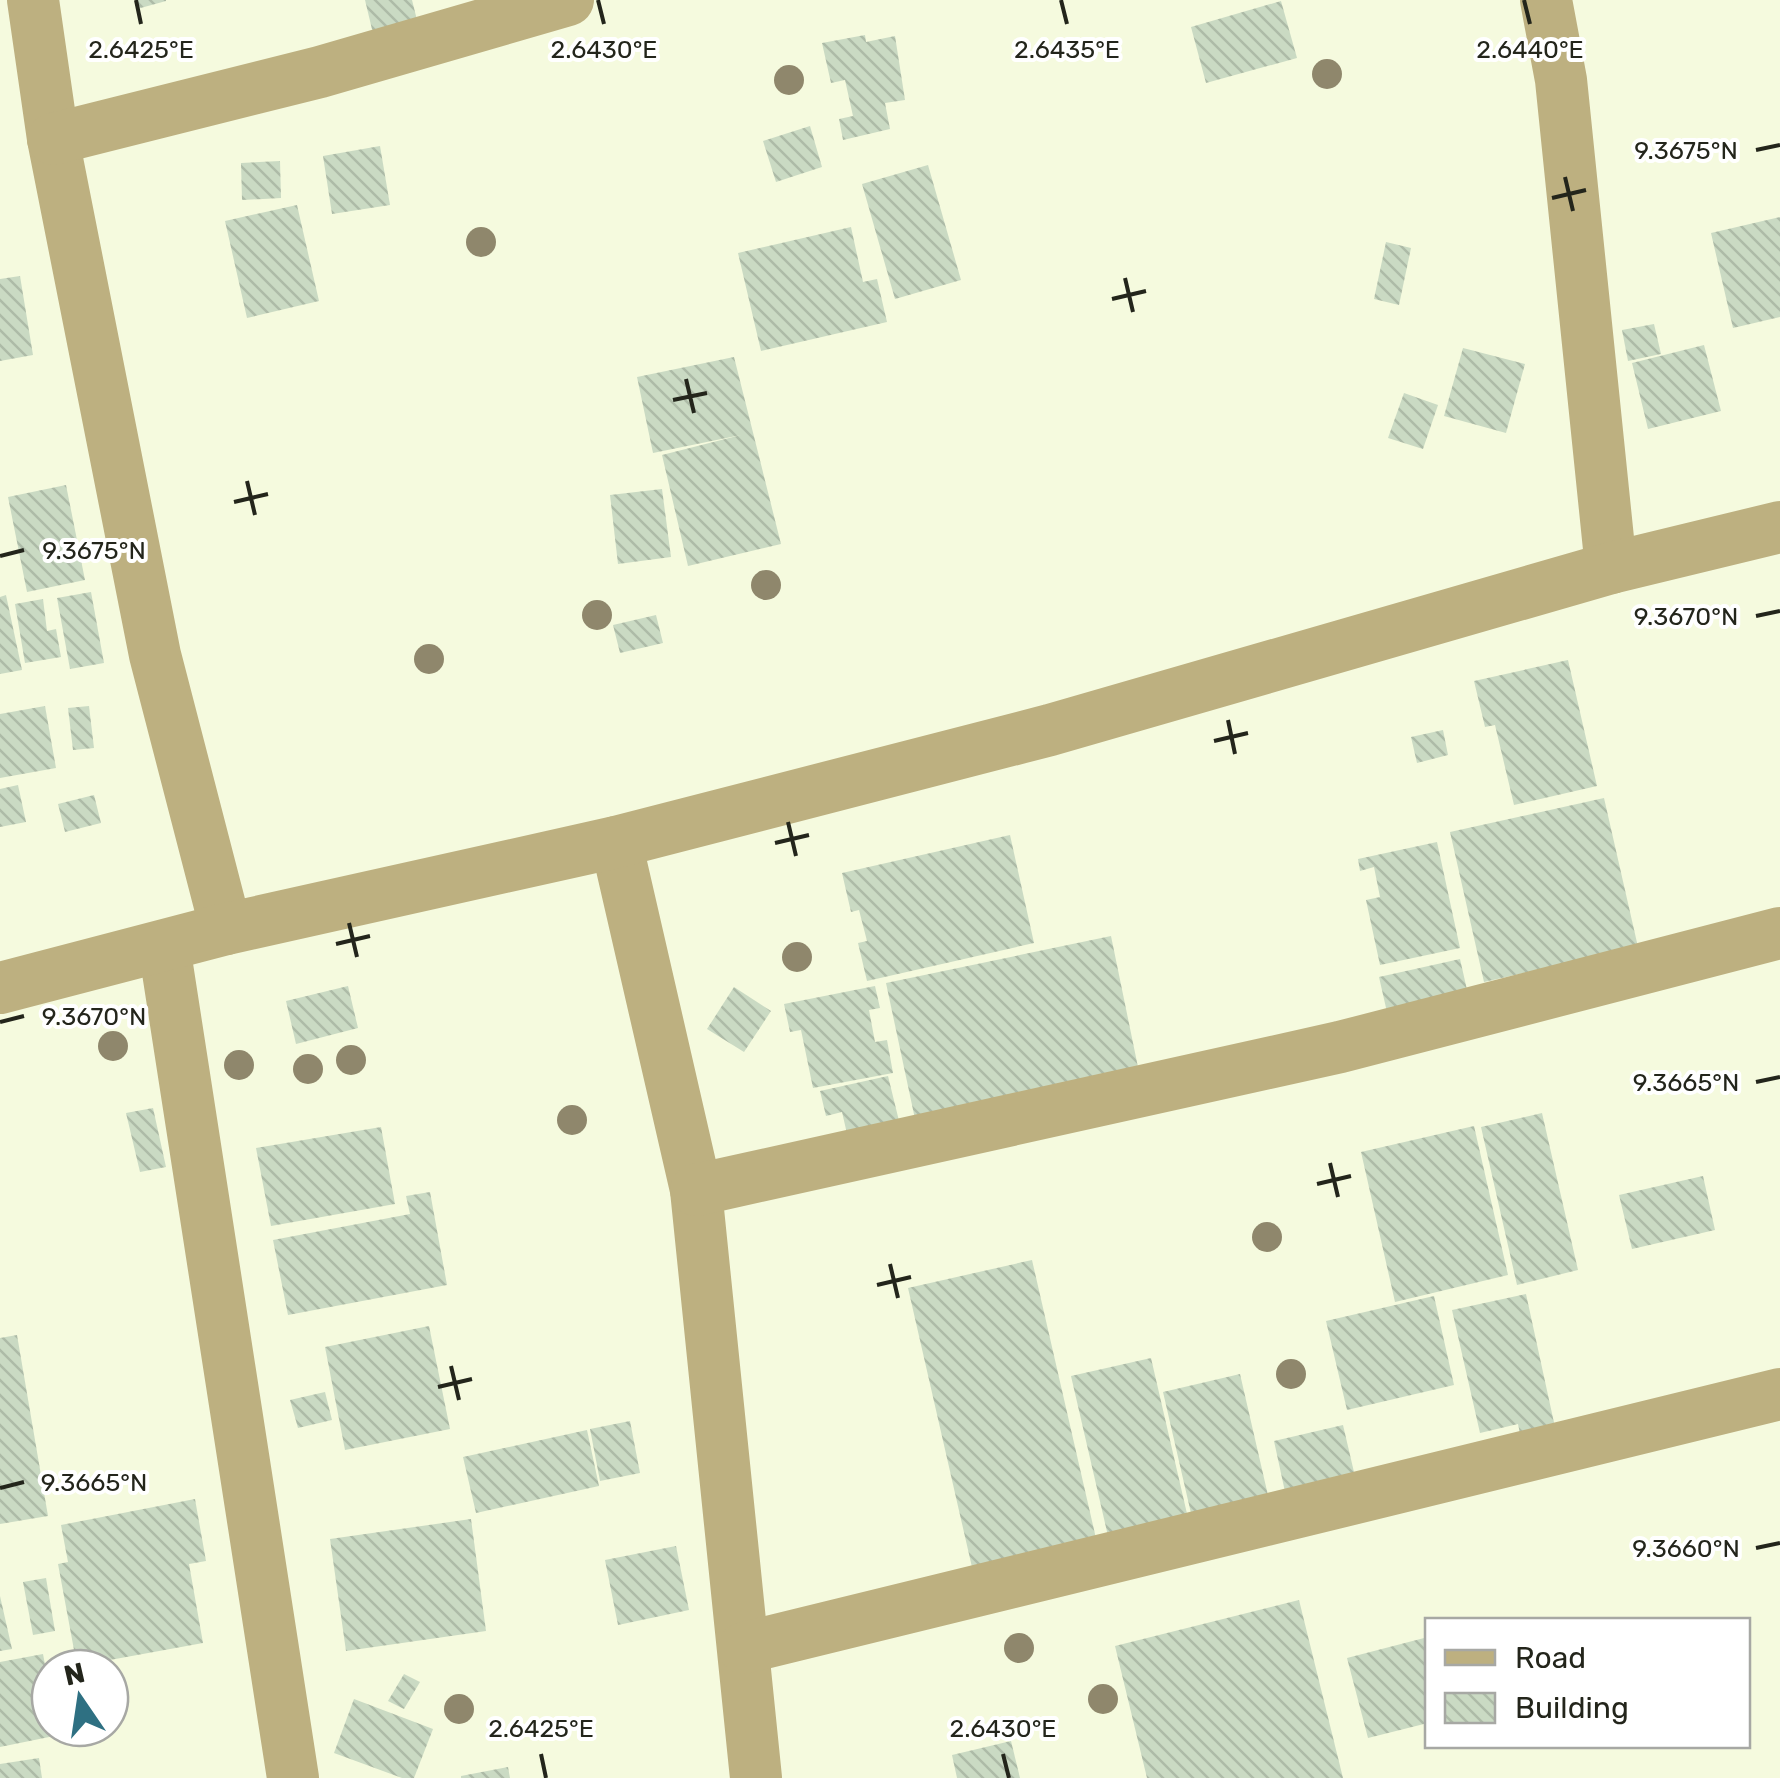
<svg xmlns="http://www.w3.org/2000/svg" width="1780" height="1778" font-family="Rubik,sans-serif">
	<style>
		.building { fill: url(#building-back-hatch) }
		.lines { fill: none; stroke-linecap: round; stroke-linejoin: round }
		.minor { stroke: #bdb080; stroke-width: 52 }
		.tree { fill: #8f876c }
		.ticks { fill: none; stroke: #23251b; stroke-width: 4 }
		.ticks-label { font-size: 25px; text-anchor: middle; fill: #23251b; stroke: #fff; stroke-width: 8; stroke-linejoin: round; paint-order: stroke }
	</style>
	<defs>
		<pattern id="building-back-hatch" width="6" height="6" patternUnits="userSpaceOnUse" patternTransform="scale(2.5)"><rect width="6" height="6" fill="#cadac3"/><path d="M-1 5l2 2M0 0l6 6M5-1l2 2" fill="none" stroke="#adbba7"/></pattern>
	</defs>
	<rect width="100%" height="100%" fill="#f5fade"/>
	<g class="building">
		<path d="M135,0H166V1L137,9Z"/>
		<path d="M365,0H412L421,36L376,46Z"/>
		<path d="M1281,1L1297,58L1206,83L1191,27Z"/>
		<path d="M865,35L866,42L895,36L905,100L885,103L890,129L843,140L839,119L853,116L845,80L831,83L822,43Z"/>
		<path d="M810,126L822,167L776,182L763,141Z"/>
		<path d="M380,146L390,205L332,214L323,156Z"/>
		<path d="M280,161L281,198L242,200L241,163Z"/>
		<path d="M928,165L961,280L895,299L862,184Z"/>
		<path d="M297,205L319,301L247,318L225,221Z"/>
		<path d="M1780,217V317L1733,328L1711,233Z"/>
		<path d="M851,227L863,282L877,279L887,322L761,351L738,253Z"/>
		<path d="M1386,242L1411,248L1399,305L1374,299Z"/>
		<path d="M20,276L33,355L0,361V279Z"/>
		<path d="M1654,324L1661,354L1628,361L1622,330Z"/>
		<path d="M1704,345L1721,411L1648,429L1632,363Z"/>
		<path d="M1463,348L1525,364L1506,433L1444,416Z"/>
		<path d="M734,357L781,544L688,566L662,455L741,435L653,453L637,377Z"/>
		<path d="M1404,393L1438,405L1423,449L1388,438Z"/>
		<path d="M66,485L85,580L27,592L8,497Z"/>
		<path d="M662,489L671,557L618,564L610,495Z"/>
		<path d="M91,592L104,663L70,669L57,598Z"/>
		<path d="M6,595L22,670L0,674V597Z"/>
		<path d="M43,599L47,631L56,629L61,657L25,663L15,604Z"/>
		<path d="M656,615L663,643L620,653L613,625Z"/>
		<path d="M1568,660L1597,786L1514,805L1495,725L1485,727L1474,681Z"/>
		<path d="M45,706L56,768L0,778V714Z"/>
		<path d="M89,706L94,748L73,750L68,708Z"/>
		<path d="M1443,730L1448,755L1417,763L1411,737Z"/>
		<path d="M18,785L26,822L0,827V789Z"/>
		<path d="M94,795L101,823L65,832L58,804Z"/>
		<path d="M1604,798L1638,947L1484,982L1450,832Z"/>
		<path d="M1010,835L1034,943L867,981L858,943L867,941L859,910L851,912L842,873Z"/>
		<path d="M1437,842L1460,948L1380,965L1366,900L1380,897L1374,867L1360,871L1358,859Z"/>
		<path d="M1111,936L1139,1072L915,1119L886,983Z"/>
		<path d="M1460,959L1470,1003L1389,1021L1379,977Z"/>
		<path d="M348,986L358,1028L296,1044L286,1001Z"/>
		<path d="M875,986L880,1008L869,1010L875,1042L887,1040L893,1073L813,1088L801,1030L790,1032L784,1004Z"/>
		<path d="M734,987L771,1011L744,1052L707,1029Z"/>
		<path d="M888,1076L900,1125L848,1138L842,1112L826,1116L820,1091Z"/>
		<path d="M153,1108L166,1167L140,1172L126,1113Z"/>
		<path d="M1542,1113L1578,1270L1517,1285L1481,1127Z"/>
		<path d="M1474,1126L1508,1275L1395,1302L1361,1152Z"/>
		<path d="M381,1127L395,1204L271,1226L256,1148Z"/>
		<path d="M1703,1176L1715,1230L1632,1249L1619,1195Z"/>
		<path d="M430,1192L447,1285L288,1315L273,1240L410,1214L406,1196Z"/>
		<path d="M1032,1260L1098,1547L974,1576L908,1288Z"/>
		<path d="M1526,1294L1558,1441L1523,1448L1518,1424L1480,1433L1452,1310Z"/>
		<path d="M1434,1296L1454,1385L1347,1410L1326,1321Z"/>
		<path d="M429,1326L450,1429L345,1450L325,1347Z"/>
		<path d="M17,1335L48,1516L0,1524V1338Z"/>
		<path d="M1151,1358L1191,1531L1111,1549L1071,1376Z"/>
		<path d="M1240,1374L1270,1504L1193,1522L1163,1392Z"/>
		<path d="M325,1392L332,1420L298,1428L290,1400Z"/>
		<path d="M630,1421L640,1473L600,1481L590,1429Z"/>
		<path d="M1343,1425L1357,1485L1287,1501L1274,1441Z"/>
		<path d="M587,1430L599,1486L476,1513L463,1457Z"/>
		<path d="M195,1499L206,1561L189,1564L203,1643L77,1666L58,1564L68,1562L61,1525Z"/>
		<path d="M471,1519L486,1631L346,1651L330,1539Z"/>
		<path d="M676,1546L689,1610L618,1625L605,1560Z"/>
		<path d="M46,1578L55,1631L33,1635L23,1582Z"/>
		<path d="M0,1596L12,1649L0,1651Z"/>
		<path d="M1299,1600L1343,1778H1147L1115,1646Z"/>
		<path d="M1428,1637V1723L1368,1738L1347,1658Z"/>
		<path d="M43,1654L50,1691V1728H57L59,1735L0,1747V1662Z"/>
		<path d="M404,1674L420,1682L404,1709L388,1701Z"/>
		<path d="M354,1699L433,1729L414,1778H402L334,1753Z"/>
		<path d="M1011,1741L1020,1778H957L952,1755Z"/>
		<path d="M39,1758L42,1778H0V1764Z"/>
		<path d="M508,1767L510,1778H461V1776Z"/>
	</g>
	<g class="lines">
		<g class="minor">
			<path d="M33,0L53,139L155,655L226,929"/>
			<path d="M1546,0L1561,80L1611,568"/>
			<path d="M53,139L320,72L568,0"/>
			<path d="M616,842L696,1190L756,1778"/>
			<path d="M164,946L293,1778"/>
			<path d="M0,988L226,929L616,842L1050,730L1611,568L1780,527"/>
			<path d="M696,1190L1340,1047L1780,933"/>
			<path d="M744,1648L1780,1394"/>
		</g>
	</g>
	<g class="tree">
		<circle cx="1327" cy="74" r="15"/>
		<circle cx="789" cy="80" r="15"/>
		<circle cx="481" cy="242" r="15"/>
		<circle cx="766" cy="585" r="15"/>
		<circle cx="597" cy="615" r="15"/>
		<circle cx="429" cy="659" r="15"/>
		<circle cx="797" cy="957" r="15"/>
		<circle cx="113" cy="1046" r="15"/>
		<circle cx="351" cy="1060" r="15"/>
		<circle cx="239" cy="1065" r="15"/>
		<circle cx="308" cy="1069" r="15"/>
		<circle cx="572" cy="1120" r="15"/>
		<circle cx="1267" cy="1237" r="15"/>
		<circle cx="1291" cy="1374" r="15"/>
		<circle cx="1019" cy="1648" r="15"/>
		<circle cx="1103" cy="1699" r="15"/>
		<circle cx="459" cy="1709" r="15"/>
	</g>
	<path class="ticks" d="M136,0L141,24M598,0L604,24M1061,0L1067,24M1524,0L1530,24M1756,150L1780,145M1565,177L1573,211M1552,198L1586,190M1125,278L1133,312M1112,299L1146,291M686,379L694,413M673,400L707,393M247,481L255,515M234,502L268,494M0,556L24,550M1756,616L1780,611M1228,720L1235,754M1214,741L1248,733M788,822L796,856M775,843L809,835M349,923L357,957M336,944L370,936M0,1022L24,1016M1756,1082L1780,1077M1330,1163L1338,1197M1317,1184L1351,1176M890,1264L898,1298M877,1285L911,1277M451,1366L459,1400M438,1387L472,1379M0,1488L24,1482M1756,1548L1780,1543M541,1754L546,1778M1003,1754L1009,1778"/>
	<g class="ticks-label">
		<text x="141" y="58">2.6425°E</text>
		<text x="604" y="58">2.6430°E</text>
		<text x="1067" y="58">2.6435°E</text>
		<text x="1530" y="58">2.6440°E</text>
		<text x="1686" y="159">9.3675°N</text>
		<text x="94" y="559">9.3675°N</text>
		<text x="1686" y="625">9.3670°N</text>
		<text x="94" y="1025">9.3670°N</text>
		<text x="1686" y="1091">9.3665°N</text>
		<text x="94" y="1491">9.3665°N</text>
		<text x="1686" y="1557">9.3660°N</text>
		<text x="541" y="1737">2.6425°E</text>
		<text x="1003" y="1737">2.6430°E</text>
	</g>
	<rect x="1425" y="1618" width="325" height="130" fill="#ffffff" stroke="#a7a8a4" stroke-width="2.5"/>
	<rect x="1445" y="1650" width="50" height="15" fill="#bdb080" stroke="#a7a8a4" stroke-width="2.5"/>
	<text x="1515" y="1668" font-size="30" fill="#23251b">Road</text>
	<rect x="1445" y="1693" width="50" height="30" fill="url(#building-back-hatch)" stroke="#a7a8a4" stroke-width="2.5"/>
	<text x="1515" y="1718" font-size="30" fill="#23251b">Building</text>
	<g transform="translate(80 1698) rotate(347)"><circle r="48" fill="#ffffff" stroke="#a7a8a4" stroke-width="2.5"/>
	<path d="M0-8L18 38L0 25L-18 38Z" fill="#2e7082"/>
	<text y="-15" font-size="28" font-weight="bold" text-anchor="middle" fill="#23251b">N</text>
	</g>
</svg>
